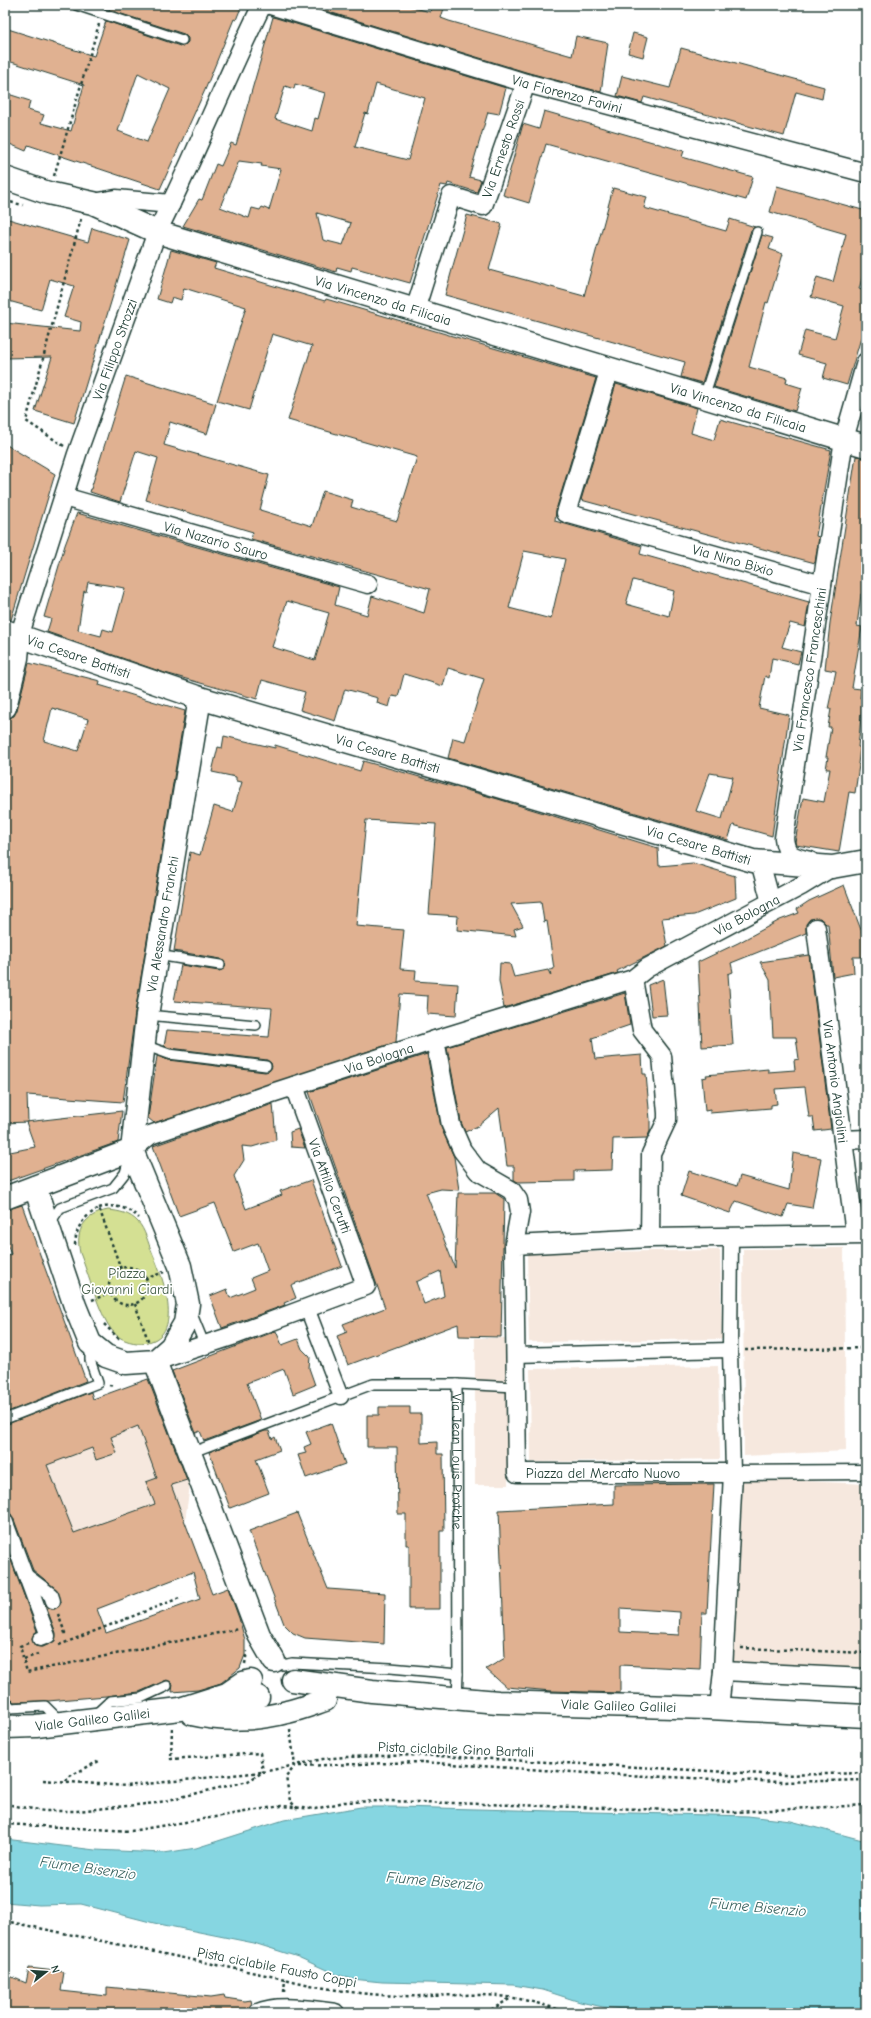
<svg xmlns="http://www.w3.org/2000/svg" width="871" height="2018" font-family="'Comic Neue',sans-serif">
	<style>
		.built { fill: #f6e8de }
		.green { fill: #d4e093; stroke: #7a8e64 }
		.water { fill: #86d6e1; stroke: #5d999c }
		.building { fill: #e0b191; stroke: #1f3d34; fill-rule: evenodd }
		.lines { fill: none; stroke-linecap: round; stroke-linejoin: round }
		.service-casing { stroke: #1f3d34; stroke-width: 12 }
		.pedestrian-casing { stroke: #1f3d34; stroke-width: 17 }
		.minor-casing { stroke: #1f3d34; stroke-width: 21 }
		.tertiary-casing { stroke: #1f3d34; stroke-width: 25 }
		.path { stroke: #1f3d34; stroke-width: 2.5; stroke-dasharray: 3 3; stroke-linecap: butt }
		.service { stroke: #fff; stroke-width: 9 }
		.pedestrian { stroke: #fff; stroke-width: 14 }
		.minor { stroke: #fff; stroke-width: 18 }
		.tertiary { stroke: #fff; stroke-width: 22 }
		.labels { text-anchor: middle; stroke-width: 3.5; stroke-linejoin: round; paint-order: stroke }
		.street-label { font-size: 14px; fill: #1f3d34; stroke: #fff }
		.park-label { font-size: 14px; fill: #435e47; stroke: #fff }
		.water-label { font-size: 15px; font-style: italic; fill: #39635f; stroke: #fff }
	</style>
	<rect width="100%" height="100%" fill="#fff"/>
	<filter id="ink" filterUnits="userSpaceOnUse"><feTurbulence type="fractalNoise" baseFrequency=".025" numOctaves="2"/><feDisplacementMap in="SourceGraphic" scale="8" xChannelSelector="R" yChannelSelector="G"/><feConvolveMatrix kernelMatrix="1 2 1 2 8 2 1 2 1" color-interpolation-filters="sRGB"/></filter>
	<g filter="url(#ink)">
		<g class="built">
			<path d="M865,1243H866V1383V1348Z"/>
			<path d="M844,1248L846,1451L744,1456L743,1249Z"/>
			<path d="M720,1250L722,1339L529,1342L527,1253Z"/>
			<path d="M475,1338H509L508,1485H475Z"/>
			<path d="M718,1366L720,1459L531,1462L530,1369Z"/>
			<path d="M154,1377L191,1478L185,1521L203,1568L97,1610L5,1433Z"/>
			<path d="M741,1478L866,1484V1669L733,1663Z"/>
		</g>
		<path class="green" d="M108,1210C119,1211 130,1213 138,1222C145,1229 148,1243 152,1252C163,1278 189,1344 137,1343C127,1342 117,1338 111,1329C99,1313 88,1273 80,1253C75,1230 84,1215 108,1210Z"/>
		<path class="water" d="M361,1807H398L748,1816L791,1821L866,1841V2013H666L603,2007L580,2002L543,1990L513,1985L382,1982L352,1979L333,1973L298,1957L254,1943L154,1923L81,1904L39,1905L5,1902V1839L95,1850L164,1853L196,1848L284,1820Z"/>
		<g class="building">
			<path d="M111,5H242L236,20L234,19L205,90L160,189L28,145L26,151L5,142V93L30,101L28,110L44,115L41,123L71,131L84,85L5,60V39L8,29L94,56L106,21L180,46H184L188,42V38L184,34L109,10ZM138,73L170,89L147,142L118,131Z"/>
			<path d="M306,5H404L430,12L432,5H445L441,18L449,21L572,56L576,36L608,43L601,92L529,73Z"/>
			<path d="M273,17L506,88L499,114L488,112L469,177L481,180L477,192L448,183L447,186L441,185L410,283L352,267L351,271L337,267L336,272L183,226L199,199L202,200L216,164L221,166L231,143L236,145ZM295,84L325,93L318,119L315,118L312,131L275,119L285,86L294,89ZM376,84L425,98L408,160L355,147L365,113L368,114ZM239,161L262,164L261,166L281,169L269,210L262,207L260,210L252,208L249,218L220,207ZM317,213L351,223L343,245L323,240Z"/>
			<path d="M633,33L648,37L643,57L628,53Z"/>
			<path d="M681,48L824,87L822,99L796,92L784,136L644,97L642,103L617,96L622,76L670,88Z"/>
			<path d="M544,111L684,151L682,157L753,177L746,200L546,144L529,203L503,195L523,124L539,129Z"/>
			<path d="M777,186L866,211V265L859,289L866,291V321L847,385L823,378L827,363L798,355L805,330L835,338L844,306L811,297L817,277L833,282L846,234L770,212Z"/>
			<path d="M613,188L647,197L644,208L726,231L730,219L755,227L751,230L702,383L681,377L685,362L445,295L467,215L502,224L489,270L584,296Z"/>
			<path d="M5,218L88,242L92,228L130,240L74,423L35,411L52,357L5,358V323L80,331L81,322L64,317L74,286L50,279L41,310L5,300Z"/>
			<path d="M762,235L773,238L769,249L783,254L768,303L766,302L749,367L787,378L786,383L802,388L795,411L714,387Z"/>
			<path d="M171,250L216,263L214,268L284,289L325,301L326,299L596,378L556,510L555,521L642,546L640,554L809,602L805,627L790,623L782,647L801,652L798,664L772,658L769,678L765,676L759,708L789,715L772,836L733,825L728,840L448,758L453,738L465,741L484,679L448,668L443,686L404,674L398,697L392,696L389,707L377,703L378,698L345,689L335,721L300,710L305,692L262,680L257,699L165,673L47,632L51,619L44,617L65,545L77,513L339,587L335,605L367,615L372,596L424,613L430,589L251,539L253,532L146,500L158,458L136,451L120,502L90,492L126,376L216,404L207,434L170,422L164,445L269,475L260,510L312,526L323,491L353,500L351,507L397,521L417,457L288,420L312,346L272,334L249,410L217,401L246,307L184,288L181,300L172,297L170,303L157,299ZM524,551L565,559L551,619L509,608ZM633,580L674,591L669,616L626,604ZM88,582L125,588L113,632L103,629L101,636L78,630L84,591L86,592ZM287,601L329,613L315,660L272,647ZM710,773L733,777L722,819L696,811Z"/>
			<path d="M616,384L697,408L691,433L714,440L720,419L831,450L816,536L819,537L815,563L581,500Z"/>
			<path d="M5,444L55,474L11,620L5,619Z"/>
			<path d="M856,456L866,458V595L861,594L857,626L862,627L852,688L861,689L860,698H863L858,747H860L858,764L859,765L855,793L849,792L839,852L796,845L795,842L803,798L824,802L830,769H826L828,757H826L831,727H828L831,709H828L836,671L825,669L830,623Z"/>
			<path d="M29,663L100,681L99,685L185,711L135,1013L123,1102L27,1095L28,1122L5,1123V719L14,716L17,710ZM52,708L88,719L78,751L44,741Z"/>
			<path d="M224,736L275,748V745L360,771L363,761L498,799L658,848L659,866L693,863L735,876L736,898L694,915L662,918L667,946L617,971L618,973L504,1008L499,981L500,963L510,964L514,977L548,970L551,976L550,970L554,969L547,921L544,922L541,902L511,904L523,926L514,929L516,936L457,930L458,916L429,914L436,824L366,820L356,926L404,930L400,969L416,970L415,981L458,984L456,1016L427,1014L428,996L400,994L396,1042L154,1123L148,1118L157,1056L168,1060L265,1072L269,1071L272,1067L271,1063L267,1060L170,1048L164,1046L167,1030L269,1037L272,1008L174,1001L181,965L219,971L222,970L226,966L225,963L221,959L174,951L190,852L200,855L214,806L233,812L242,782L236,781V777L212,772L218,747L222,748Z"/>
			<path d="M844,885L863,935V957H853L854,973L833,977L828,924H826L820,918L810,919L806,924V933L731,963L733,972L728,974L733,1045L702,1047L698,962L738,943L780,920L799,913L797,909L809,901Z"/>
			<path d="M809,955L831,1129L815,1131L813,1117H809L805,1087L775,1089L777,1104L771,1105V1108L710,1113V1110L705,1111L702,1078L707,1077L706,1075L768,1069V1072L795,1070L794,1060L799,1059L796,1037H773L770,980L760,962Z"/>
			<path d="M663,979L667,1015L652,1016L648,985Z"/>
			<path d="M625,993L630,1025L592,1038L595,1059L642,1055L643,1074H646L650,1120V1131L647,1138L613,1139L612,1170L574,1171V1181L518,1182L514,1180V1166H507L499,1108L478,1126L465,1132L461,1122L447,1047Z"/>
			<path d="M427,1054L441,1127L454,1157L459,1190L441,1189L426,1193L455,1268L458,1193H495L504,1199L501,1337L459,1336L458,1324L348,1365L337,1336L347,1332L343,1324L385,1308L309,1092ZM440,1271L444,1296L424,1304L416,1282Z"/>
			<path d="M273,1104L276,1140L252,1147L242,1146L244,1160L234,1176L246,1209L282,1195L280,1191L311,1180L342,1266L291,1285L296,1298L284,1303L285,1305L222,1328L210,1296L227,1289L230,1298L255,1288L251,1278L268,1271L258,1243L234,1252L215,1203L179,1216L153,1146Z"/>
			<path d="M122,1111L118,1142L5,1182V1153L35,1147L26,1122Z"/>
			<path d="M298,1129L305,1148L291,1147L290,1132Z"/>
			<path d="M793,1153L821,1158L812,1208L788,1204L783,1217L736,1201L730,1213L681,1196L689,1171L737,1186L740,1176L789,1190Z"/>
			<path d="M22,1205L86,1381L5,1413V1257L11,1254L5,1240V1210Z"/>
			<path d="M276,1331L282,1345L298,1339L302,1349L310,1357L309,1368L315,1385L293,1394L284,1369L247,1383L261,1420L204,1441L200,1431L196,1433L172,1371Z"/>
			<path d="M148,1379L187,1480L171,1485L212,1594L228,1588L239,1618L245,1640V1655L240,1668L221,1683L198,1690L172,1692L173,1684L167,1680L139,1692L106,1696L48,1701L14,1702L11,1699L6,1700L5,1544L37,1631L32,1638L35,1646L43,1647L55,1641L56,1633L45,1604L51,1609H55L61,1602L56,1589L33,1570L13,1517L10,1513L5,1512V1425L91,1392L93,1399ZM138,1426L157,1478L146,1482L155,1504L74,1533L47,1465L92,1448L96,1460L117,1453L111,1437ZM193,1572L200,1599L106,1633L97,1609Z"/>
			<path d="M379,1407H410V1414H421V1443L437,1442V1454H443L444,1531H440V1609H409V1545H406V1514H398L397,1447H367V1415H379Z"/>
			<path d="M331,1423L345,1464L306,1478L298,1455L306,1453L304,1447L311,1444L306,1432Z"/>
			<path d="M265,1431H269L272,1439L275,1437L280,1450L256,1459L269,1493L230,1508L209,1452Z"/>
			<path d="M714,1484L707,1613H702L700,1669L620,1665V1693L552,1691L506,1687L486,1669L505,1658L499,1510L614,1504V1485ZM620,1608L680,1612L679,1635L620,1632Z"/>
			<path d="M297,1513L328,1589L385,1593L384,1644L305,1638L293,1633L284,1624L249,1531Z"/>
			<path d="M29,1968L64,1972L61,1991L107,1996V1987L211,1997L224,1995L225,1998L245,2001L251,2000L252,2005L248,2013H39L26,2011V2013H5V1974L26,1983Z"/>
		</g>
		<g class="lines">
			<defs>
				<g id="service">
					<path d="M76,5L182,40"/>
					<path d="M704,397L757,232"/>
					<path d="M157,955L220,965"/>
					<path d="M147,1015L256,1025"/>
					<path d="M144,1045L169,1054L266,1066"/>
					<path d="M50,1223L60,1208L113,1188L125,1173L130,1156"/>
					<path d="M192,1314L205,1346"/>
					<path d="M457,1384L516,1387"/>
					<path d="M5,1419L98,1383L90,1360V1345"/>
					<path id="s1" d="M190,1453L373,1384H457L458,1674"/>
					<path d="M283,1665L292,1663L390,1668L458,1674L457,1699"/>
					<path d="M9,1705L10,1708L45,1706L61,1722"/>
					<path d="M95,1715L110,1701L141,1698L167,1686"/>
				</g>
				<g id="pedestrian">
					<path d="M731,1237L730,1350L733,1473L866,1472"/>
					<path d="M307,1308L341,1397"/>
					<path d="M514,1355L730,1350"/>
					<path d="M5,1520L48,1636L40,1639"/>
					<path d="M26,1576L51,1595L53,1601"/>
				</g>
				<g id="minor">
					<path id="s2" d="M270,5L526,83L866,173"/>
					<path d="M93,203L116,199L171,204"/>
					<path id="s3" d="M415,310L451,196L483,206L526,83"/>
					<path id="s4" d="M610,368L566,513L822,585"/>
					<path id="s5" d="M64,497L368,584"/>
					<path id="s6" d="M19,637L77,454L157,232C195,157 225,80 262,5"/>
					<path id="s7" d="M810,861C794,857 786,857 784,838L844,439L866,362"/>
					<path d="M760,862L771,902"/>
					<path id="s8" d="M816,928L855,1234"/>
					<path d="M633,979L642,1030L662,1056L667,1113V1120L651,1154L650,1238"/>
					<path d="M435,1040L451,1125L462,1150L478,1171L511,1190L518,1200L520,1212L514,1245"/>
					<path d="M843,1140L866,1139"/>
					<path id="s9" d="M132,1150L150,1135L272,1093L435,1040L633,979L647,968L801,886L832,867"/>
					<path d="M156,1361L232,1336L366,1286L294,1086"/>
					<path d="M723,1671L866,1678"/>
					<path d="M719,1708L723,1671L733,1473H517L514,1245L650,1238L866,1235"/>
					<path d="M258,2013C277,2004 314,2010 335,2013"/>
				</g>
				<g id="tertiary">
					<path id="s10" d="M5,178L48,193L93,203L157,232L866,446"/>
					<path id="s11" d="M5,631L200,698L753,861L832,867L866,861"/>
					<path d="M5,707L17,658L19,637"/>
					<path id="s12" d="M35,1187L75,1306L90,1343L106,1356L126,1363L155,1361L171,1347L185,1323L188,1304L180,1266L132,1150L147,1015L200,698"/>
					<path d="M5,1198L132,1150"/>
					<path d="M155,1361L259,1635L274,1661"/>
					<path id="s13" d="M293,1680L372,1691L498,1702L709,1708L866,1716"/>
					<path d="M216,1709L258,1697"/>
					<path d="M192,1714C222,1721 258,1720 287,1712C300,1709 313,1704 325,1700"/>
					<path id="s14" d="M5,1727L36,1726L180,1709L227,1694L243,1683L251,1681"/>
				</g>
			</defs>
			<use href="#service" class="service-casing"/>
			<use href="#pedestrian" class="pedestrian-casing"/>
			<use href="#minor" class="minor-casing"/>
			<use href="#tertiary" class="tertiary-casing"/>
			<g class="path">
				<path d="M54,176L99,24"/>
				<path d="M5,201L23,205"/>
				<path d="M64,446L26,421L81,219"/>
				<path d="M99,1208C114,1204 128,1207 139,1218"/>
				<path d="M75,1245C76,1227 83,1217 99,1208L121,1269"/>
				<circle cx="128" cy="1286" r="19"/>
				<path d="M145,1279L164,1272"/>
				<path d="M92,1300L110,1293"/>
				<path d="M135,1304L149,1343"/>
				<path d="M104,1324L120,1340"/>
				<path d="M745,1350L866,1348"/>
				<path d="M109,1385L115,1386"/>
				<path d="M58,1614L65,1633L62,1634"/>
				<path d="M28,1643L20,1646L27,1672L238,1629"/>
				<path d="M59,1645L182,1597"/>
				<path d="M741,1648L866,1653"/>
				<path d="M24,1659L38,1654"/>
				<path d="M245,1664L247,1651"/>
				<path d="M172,1728L171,1759L260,1753L263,1772"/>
				<path d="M290,1729L295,1766L286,1777L290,1801L298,1809"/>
				<path d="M299,1766L421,1762L603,1774L780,1782L866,1780"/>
				<path d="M43,1780L126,1786L262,1772"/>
				<path d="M66,1781L68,1777L99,1761"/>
				<path d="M5,1804L44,1811H77L156,1803L248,1781L263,1772L323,1759L346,1757L420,1755L782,1775L866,1773"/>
				<path d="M5,1824L131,1831L281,1806L315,1809L344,1802L388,1801L734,1812L866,1805"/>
				<path d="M5,1921L285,1979C323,1989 362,1995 402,1996C434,1997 467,1993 499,1996C523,1998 547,2006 570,2013"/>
				<path d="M284,1992L285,1979"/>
				<path d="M486,2013L511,1998"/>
			</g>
			<use href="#service" class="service"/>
			<use href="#pedestrian" class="pedestrian"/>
			<use href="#minor" class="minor"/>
			<use href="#tertiary" class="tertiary"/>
		</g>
	</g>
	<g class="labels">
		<g class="street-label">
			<text dy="5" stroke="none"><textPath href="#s2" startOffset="310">Via Fiorenzo Favini</textPath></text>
			<text dy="5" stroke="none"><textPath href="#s3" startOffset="214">Via Ernesto Rossi</textPath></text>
			<text dy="5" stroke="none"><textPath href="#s10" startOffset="398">Via Vincenzo da Filicaia</textPath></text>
			<text dy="5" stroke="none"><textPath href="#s6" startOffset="303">Via Filippo Strozzi</textPath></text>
			<text dy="5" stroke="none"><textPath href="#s10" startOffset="769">Via Vincenzo da Filicaia</textPath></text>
			<text dy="5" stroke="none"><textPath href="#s5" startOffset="158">Via Nazario Sauro</textPath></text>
			<text dy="5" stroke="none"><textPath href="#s4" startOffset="325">Via Nino Bixio</textPath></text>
			<text dy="5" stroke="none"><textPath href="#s11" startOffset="78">Via Cesare Battisti</textPath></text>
			<text dy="5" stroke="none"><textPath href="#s7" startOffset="209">Via Francesco Franceschini</textPath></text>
			<text dy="5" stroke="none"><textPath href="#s11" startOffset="402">Via Cesare Battisti</textPath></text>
			<text dy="5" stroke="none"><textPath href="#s11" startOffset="726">Via Cesare Battisti</textPath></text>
			<text dy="5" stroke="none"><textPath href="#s9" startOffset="662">Via Bologna</textPath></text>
			<text dy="5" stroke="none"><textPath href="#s12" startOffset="697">Via Alessandro Franchi</textPath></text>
			<text dy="5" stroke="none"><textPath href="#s9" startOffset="265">Via Bologna</textPath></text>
			<text dy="5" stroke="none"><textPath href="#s8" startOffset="155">Via Antonio Angiolini</textPath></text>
			<text transform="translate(330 1186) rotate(70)" y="5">Via Attilio Cerutti</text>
			<text dy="5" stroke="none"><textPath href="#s1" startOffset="357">Via Jean Louis Protche</textPath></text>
			<text x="603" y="1478">Piazza del Mercato Nuovo</text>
			<text dy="5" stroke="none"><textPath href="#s13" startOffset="327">Viale Galileo Galilei</textPath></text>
			<text dy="5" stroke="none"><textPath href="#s14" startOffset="88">Viale Galileo Galilei</textPath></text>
			<text transform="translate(456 1749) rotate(2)" y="5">Pista ciclabile Gino Bartali</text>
			<text transform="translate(277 1967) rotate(11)" y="5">Pista ciclabile Fausto Coppi</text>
		</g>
		<g class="park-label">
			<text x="127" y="1278">Piazza<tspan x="127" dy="16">Giovanni Ciardi</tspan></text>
		</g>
		<g class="water-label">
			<text transform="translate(88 1868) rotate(8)" y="5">Fiume Bisenzio</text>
			<text transform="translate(435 1881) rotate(5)" y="5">Fiume Bisenzio</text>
			<text transform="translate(758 1907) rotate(5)" y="5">Fiume Bisenzio</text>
		</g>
	</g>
	<rect width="871" height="2018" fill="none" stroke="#fff" stroke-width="20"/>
	<rect x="10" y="10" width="851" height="1998" fill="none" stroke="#1f3d34" stroke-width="1.5" filter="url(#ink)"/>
	<g transform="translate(46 1972) rotate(73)" stroke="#ffffff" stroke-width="3" paint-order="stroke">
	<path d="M0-3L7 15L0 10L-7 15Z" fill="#1f3d34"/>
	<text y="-6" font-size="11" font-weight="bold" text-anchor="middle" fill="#1f3d34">N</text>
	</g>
</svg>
